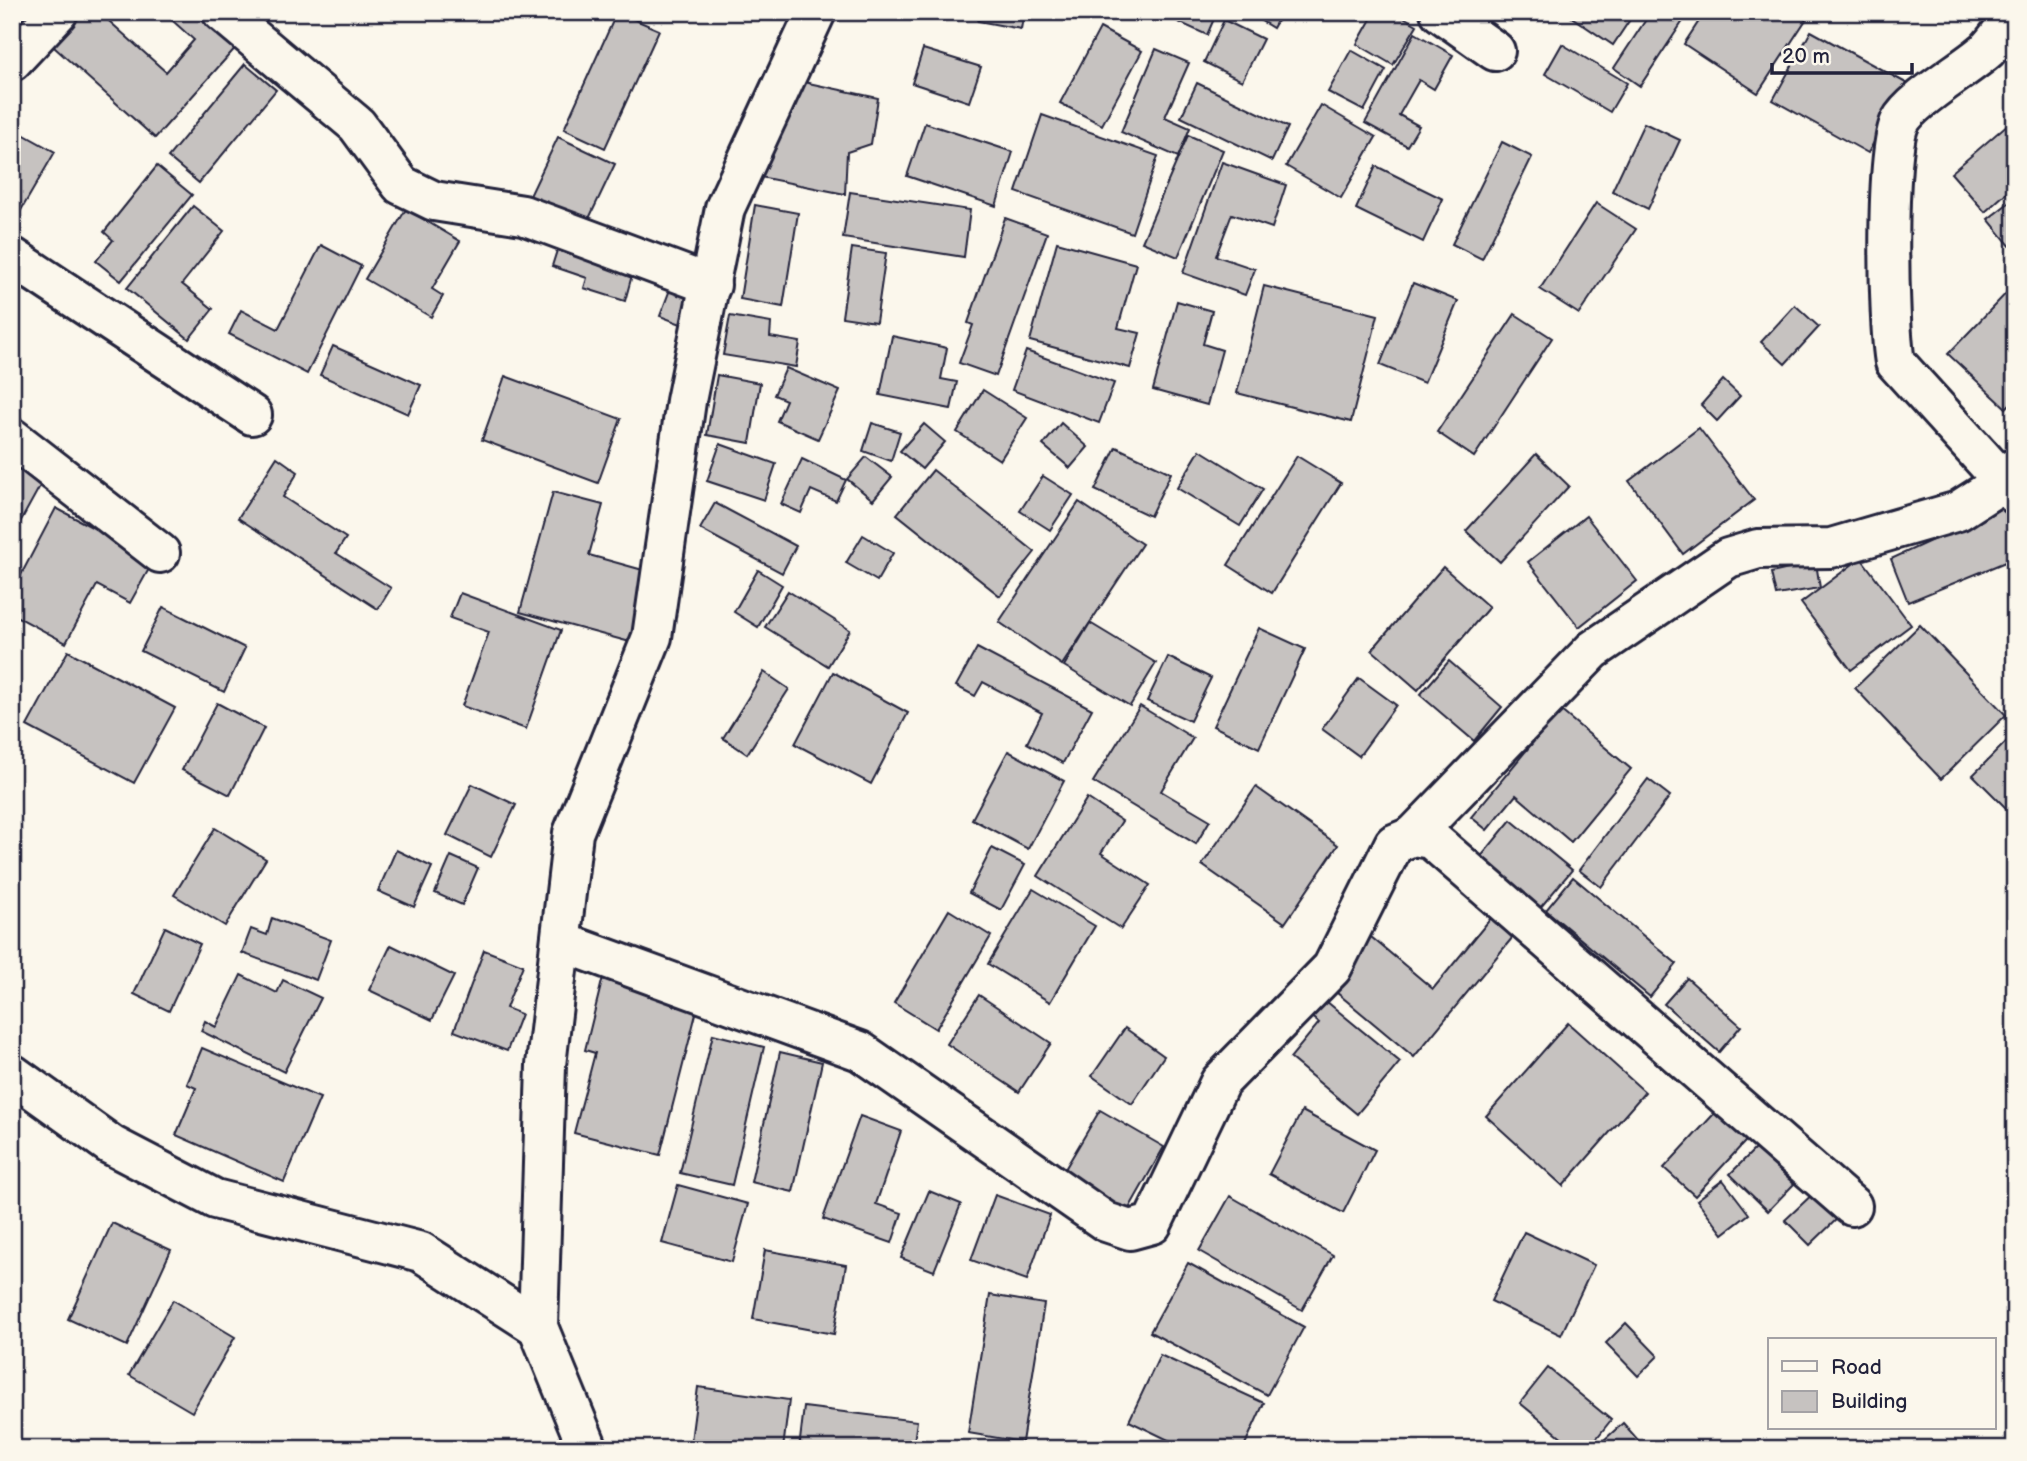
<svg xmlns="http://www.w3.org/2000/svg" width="2027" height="1461" font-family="'Balsamiq Sans',sans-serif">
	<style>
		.building { fill: #c6c2c0; stroke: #22223b; stroke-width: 2 }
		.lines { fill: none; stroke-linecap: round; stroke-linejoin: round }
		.street-casing { stroke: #22223b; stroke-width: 44 }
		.street { stroke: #fbf7ec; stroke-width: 38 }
	</style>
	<rect width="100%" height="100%" fill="#fbf7ec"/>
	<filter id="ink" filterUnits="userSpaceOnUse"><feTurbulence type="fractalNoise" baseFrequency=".0143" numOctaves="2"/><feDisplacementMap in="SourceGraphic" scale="14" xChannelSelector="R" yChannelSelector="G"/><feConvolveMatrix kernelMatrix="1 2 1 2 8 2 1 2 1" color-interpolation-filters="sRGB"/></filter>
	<g filter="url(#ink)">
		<g class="building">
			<path d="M69,12H99L166,72L194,40L163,12H201L238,45L155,138L45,39Z"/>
			<path d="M617,12L659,30L605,148L564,129Z"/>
			<path d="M979,12H1024L1021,29L978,21Z"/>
			<path d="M1056,12H1084L1081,22Z"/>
			<path d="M1175,12H1217L1207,35L1172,19Z"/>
			<path d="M1251,12H1282L1273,28L1250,14Z"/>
			<path d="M1375,12H1395L1417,25L1393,65L1357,44Z"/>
			<path d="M1448,12H1495L1479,35Z"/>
			<path d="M1564,12H1635L1613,45Z"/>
			<path d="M1651,12H1689L1640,86L1614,68Z"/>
			<path d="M1705,12H1811L1758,93L1684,44Z"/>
			<path d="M1224,20L1263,39L1242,81L1204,62Z"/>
			<path d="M1100,28L1142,51L1102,125L1060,103Z"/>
			<path d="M1811,31L1906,83L1868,153L1773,100Z"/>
			<path d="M1415,33L1453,55L1434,89L1419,80L1399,115L1419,126L1407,146L1365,123Z"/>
			<path d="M1562,44L1627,83L1610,112L1545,74Z"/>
			<path d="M923,49L981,67L969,102L912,83Z"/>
			<path d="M1156,49L1189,63L1165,117L1190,128L1178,157L1121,132Z"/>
			<path d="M1351,50L1386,70L1364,111L1328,92Z"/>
			<path d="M245,64L276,90L199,183L168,157Z"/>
			<path d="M790,79L878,98L871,144L847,152L845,194L745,174Z"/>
			<path d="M1197,83L1288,127L1272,161L1181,117Z"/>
			<path d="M1321,105L1376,137L1341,198L1286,166Z"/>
			<path d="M1042,115L1158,156L1132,233L1016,192Z"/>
			<path d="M925,123L1013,152L996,206L907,176Z"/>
			<path d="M1644,123L1680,140L1648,209L1612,191Z"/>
			<path d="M2009,123L2015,129V185L1985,212L1951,173Z"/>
			<path d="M12,128L55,152L20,212L12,208Z"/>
			<path d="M1188,135L1223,150L1178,257L1142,242Z"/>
			<path d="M558,137L615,164L585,227L528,200Z"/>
			<path d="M1502,142L1532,157L1482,259L1452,244Z"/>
			<path d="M1222,162L1286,185L1272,228L1232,214L1216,256L1255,269L1245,295L1183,273Z"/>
			<path d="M157,166L192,195L121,281L96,261L113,240L104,232Z"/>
			<path d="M1376,166L1443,199L1423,242L1356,209Z"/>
			<path d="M850,192L970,210L964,257L843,238Z"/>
			<path d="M2015,198V252L1988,219Z"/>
			<path d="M1596,203L1636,229L1579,314L1540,289Z"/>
			<path d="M755,205L798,213L783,307L740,299Z"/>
			<path d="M193,206L224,231L182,284L213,309L189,339L127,288Z"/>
			<path d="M406,209L460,241L432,289L443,296L431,317L365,279Z"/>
			<path d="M1005,218L1047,233L996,376L959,363L973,325L968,323Z"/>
			<path d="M560,241L635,264L625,301L584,288L587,278L552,266Z"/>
			<path d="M1057,242L1136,264L1118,328L1140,333L1130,368L1030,341Z"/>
			<path d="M321,245L361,266L307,374L229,334L241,310L278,329Z"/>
			<path d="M852,248L886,253L876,322L842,317Z"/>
			<path d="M674,279L704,291L691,328L660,316Z"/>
			<path d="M1413,283L1458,301L1424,383L1380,365Z"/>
			<path d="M2015,284V399L2006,408L1948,354Z"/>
			<path d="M1264,286L1378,315L1351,422L1237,393Z"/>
			<path d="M1177,301L1212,311L1203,344L1222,350L1207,405L1153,390Z"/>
			<path d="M1795,305L1819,327L1785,364L1761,342Z"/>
			<path d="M1515,314L1552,338L1474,457L1437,432Z"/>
			<path d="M730,316L771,323L770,337L800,342L796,367L723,355Z"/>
			<path d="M892,336L947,348L941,379L957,382L951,409L880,395Z"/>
			<path d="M333,346L421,385L408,414L320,375Z"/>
			<path d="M1026,351L1114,383L1099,423L1012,390Z"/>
			<path d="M786,368L840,391L818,439L777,421L786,400L774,395Z"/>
			<path d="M717,375L760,383L750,443L707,435Z"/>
			<path d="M505,376L621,419L598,483L482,440Z"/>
			<path d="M1723,380L1740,396L1717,421L1701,405Z"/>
			<path d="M983,390L1027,418L1000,460L957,432Z"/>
			<path d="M872,423L900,432L891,461L863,451Z"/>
			<path d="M1061,423L1088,447L1070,468L1043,445Z"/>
			<path d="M924,424L945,442L922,469L900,451Z"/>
			<path d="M1699,428L1754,500L1683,554L1629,481Z"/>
			<path d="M720,444L776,464L764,500L707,481Z"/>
			<path d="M1116,447L1171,473L1150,516L1095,490Z"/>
			<path d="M1200,450L1263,489L1240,526L1177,488Z"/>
			<path d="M1536,454L1569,486L1500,562L1466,531Z"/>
			<path d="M1297,456L1341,483L1272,593L1228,565Z"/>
			<path d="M277,457L298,472L283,497L346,538L336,553L391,588L378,609L238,518Z"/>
			<path d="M866,457L892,477L873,500L847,479Z"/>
			<path d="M12,458L45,477L12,537Z"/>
			<path d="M802,459L846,480L836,501L811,490L801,513L781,504Z"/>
			<path d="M933,470L1035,552L1000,596L897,514Z"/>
			<path d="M1043,476L1073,495L1050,530L1020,511Z"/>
			<path d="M553,492L603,505L589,555L650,572L630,642L520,612Z"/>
			<path d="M1079,502L1142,544L1062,665L999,622Z"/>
			<path d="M715,503L796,546L782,573L700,529Z"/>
			<path d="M2013,503L2015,558L1908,602L1891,559Z"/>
			<path d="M56,508L154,560L130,603L97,585L66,643L12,614V592Z"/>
			<path d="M1586,516L1637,581L1579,627L1528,562Z"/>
			<path d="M863,535L893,553L877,581L846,563Z"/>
			<path d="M1861,558L1911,625L1851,670L1801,603Z"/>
			<path d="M1816,563L1820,588L1776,595L1771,573Z"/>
			<path d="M1443,567L1489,607L1418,690L1372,650Z"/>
			<path d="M758,570L782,585L758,627L734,612Z"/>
			<path d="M788,591L850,630L828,666L765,627Z"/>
			<path d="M460,593L561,630L526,729L462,706L489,632L450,618Z"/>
			<path d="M163,607L245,648L224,692L141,651Z"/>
			<path d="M1090,623L1156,663L1130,706L1064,666Z"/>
			<path d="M1920,625L2006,715L1941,779L1855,688Z"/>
			<path d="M1259,628L1305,649L1259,748L1213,726Z"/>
			<path d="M977,648L1092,709L1063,763L1027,743L1042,713L983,682L975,696L956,686Z"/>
			<path d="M68,651L175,708L134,783L27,726Z"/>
			<path d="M1168,657L1211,678L1190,721L1147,701Z"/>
			<path d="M1449,661L1502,707L1474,741L1420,695Z"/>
			<path d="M764,672L789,689L747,754L723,738Z"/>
			<path d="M833,672L908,713L871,784L795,744Z"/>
			<path d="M1359,678L1396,705L1359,756L1322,729Z"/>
			<path d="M217,703L264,728L230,795L182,770Z"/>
			<path d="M1140,706L1193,738L1161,791L1210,820L1196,844L1093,782Z"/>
			<path d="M1560,710L1631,769L1571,842L1516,795L1487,830L1471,817Z"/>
			<path d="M2015,733V817L1973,775Z"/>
			<path d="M1008,751L1064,781L1028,849L972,819Z"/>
			<path d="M1648,779L1670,796L1601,887L1579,870Z"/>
			<path d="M472,784L516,805L491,857L447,835Z"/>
			<path d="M1256,787L1338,845L1285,923L1202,865Z"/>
			<path d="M1087,798L1122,821L1101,853L1150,885L1121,929L1038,876Z"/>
			<path d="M1511,820L1572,870L1540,908L1479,859Z"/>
			<path d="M215,828L266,859L225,926L174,895Z"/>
			<path d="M992,848L1025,865L1001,910L969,893Z"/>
			<path d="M396,850L432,867L414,907L378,891Z"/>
			<path d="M451,856L478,868L462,905L435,893Z"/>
			<path d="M1573,877L1677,964L1650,997L1546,910Z"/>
			<path d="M1033,889L1095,926L1050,1002L988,964Z"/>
			<path d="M1500,907L1522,926L1414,1057L1330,987L1371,937L1433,989Z"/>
			<path d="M949,910L991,936L936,1029L894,1003Z"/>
			<path d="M272,918L331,940L316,980L242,953L251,929L267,935Z"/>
			<path d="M165,927L200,944L169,1011L134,994Z"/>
			<path d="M391,945L454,976L432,1020L369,990Z"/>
			<path d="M484,950L523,965L506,1008L521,1014L507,1051L454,1031Z"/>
			<path d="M241,975L277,993L283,980L321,998L284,1072L201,1031L205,1021L216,1027Z"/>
			<path d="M603,977L699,1002L660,1155L574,1133L595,1053L585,1050Z"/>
			<path d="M1687,978L1741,1026L1719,1052L1664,1004Z"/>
			<path d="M1315,992L1400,1062L1357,1114L1290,1058L1319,1023L1301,1009Z"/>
			<path d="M979,995L1051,1043L1019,1092L947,1044Z"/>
			<path d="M1568,1023L1645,1092L1563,1186L1486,1116Z"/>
			<path d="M1125,1028L1164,1056L1132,1104L1092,1076Z"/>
			<path d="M713,1034L764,1047L732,1185L680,1173Z"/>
			<path d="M202,1048L320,1098L284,1182L176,1135L196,1088L187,1084Z"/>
			<path d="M780,1052L822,1062L793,1192L751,1182Z"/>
			<path d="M1724,1103L1755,1131L1695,1196L1664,1168Z"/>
			<path d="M1100,1110L1164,1147L1126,1214L1061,1176Z"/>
			<path d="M1302,1111L1375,1150L1343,1213L1269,1174Z"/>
			<path d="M860,1116L901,1131L876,1204L902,1213L892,1243L823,1219Z"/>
			<path d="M1756,1148L1794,1184L1768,1211L1730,1174Z"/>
			<path d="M1723,1180L1749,1214L1723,1234L1697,1200Z"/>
			<path d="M678,1185L748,1204L732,1262L662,1243Z"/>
			<path d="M929,1191L961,1204L934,1271L901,1258Z"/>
			<path d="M1816,1191L1840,1216L1810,1245L1785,1220Z"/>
			<path d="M995,1195L1050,1215L1027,1280L971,1260Z"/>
			<path d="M1230,1196L1333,1255L1302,1310L1199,1251Z"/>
			<path d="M112,1223L171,1250L127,1346L68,1319Z"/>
			<path d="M1524,1232L1594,1265L1561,1335L1491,1301Z"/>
			<path d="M765,1250L846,1265L834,1334L753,1319Z"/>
			<path d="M1188,1263L1304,1327L1267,1395L1150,1332Z"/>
			<path d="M990,1295L1044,1304L1022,1442L968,1433Z"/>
			<path d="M173,1300L235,1337L192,1412L129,1375Z"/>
			<path d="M1626,1323L1658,1356L1638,1376L1606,1343Z"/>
			<path d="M1160,1355L1264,1403L1243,1449H1187L1129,1421Z"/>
			<path d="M1548,1368L1611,1420L1588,1449H1576L1520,1403Z"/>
			<path d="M698,1387L789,1400L783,1449H690Z"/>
			<path d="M804,1407L917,1421L913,1449H799Z"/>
			<path d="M1623,1423L1646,1449H1594Z"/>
		</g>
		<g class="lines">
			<defs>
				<g id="street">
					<path d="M222,12L357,125L401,185L434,201L523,215L711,285"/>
					<path d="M1440,12L1495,51"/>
					<path d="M2002,12L2007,25C2000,34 1994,43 1987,50C1966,69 1911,100 1900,122C1885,153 1888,323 1895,362L2015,494"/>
					<path d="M12,61L58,12"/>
					<path d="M12,257L252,415"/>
					<path d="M12,438L160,553"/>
					<path d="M1413,836L1593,650L1728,558L1758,549L1831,548L1958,511L2003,482L2015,468"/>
					<path d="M562,942L860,1051L1106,1222L1130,1230L1152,1224L1220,1082L1332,968L1394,844L1413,836L1431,839L1852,1206"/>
					<path d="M12,1074L111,1145L215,1199L421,1252L538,1327"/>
					<path d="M588,1449L538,1327L546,1065L573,833L652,637L686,401L725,208L816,12"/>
				</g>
			</defs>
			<use href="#street" class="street-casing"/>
			<use href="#street" class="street"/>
		</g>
	</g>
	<rect width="2027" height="1461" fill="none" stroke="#fbf7ec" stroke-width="42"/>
	<rect x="21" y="21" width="1985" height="1419" fill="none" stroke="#22223b" stroke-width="2.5" filter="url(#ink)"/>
	<rect x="1768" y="1338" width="228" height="91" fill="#fbf7ec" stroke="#a4a2a5" stroke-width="2"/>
	<rect x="1782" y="1361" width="35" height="10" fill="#fbf7ec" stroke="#a4a2a5" stroke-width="2"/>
	<text x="1831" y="1374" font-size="21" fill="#22223b">Road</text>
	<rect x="1782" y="1391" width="35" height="21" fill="#c6c2c0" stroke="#a4a2a5" stroke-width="2"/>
	<text x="1831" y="1408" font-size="21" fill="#22223b">Building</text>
	<path d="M1772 63v10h140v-10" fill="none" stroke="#22223b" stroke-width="3.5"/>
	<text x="1782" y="63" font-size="21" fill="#22223b" stroke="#fbf7ec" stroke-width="5" paint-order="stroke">20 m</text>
</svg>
